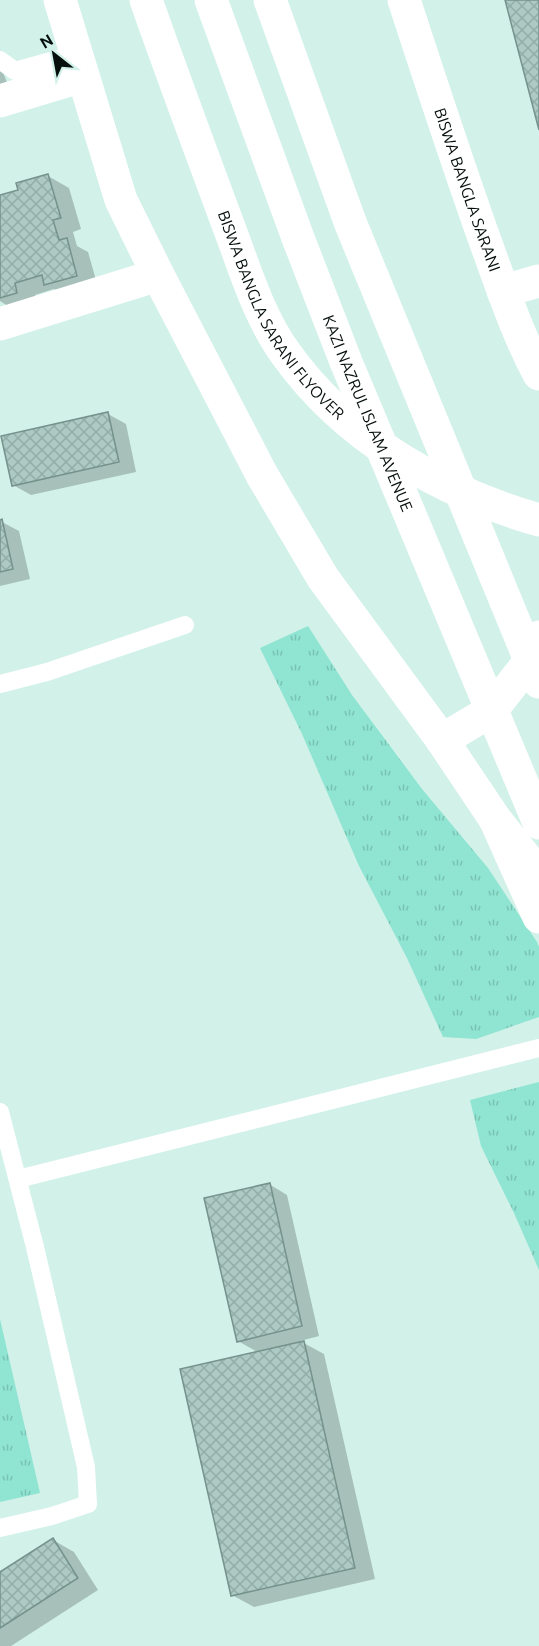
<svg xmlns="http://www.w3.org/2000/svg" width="539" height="1646" font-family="Ubuntu,sans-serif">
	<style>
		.grass { fill: url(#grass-tufts) }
		.shadow { fill: #0003 }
		.building { fill: url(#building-cross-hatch); stroke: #75928b; stroke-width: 1.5 }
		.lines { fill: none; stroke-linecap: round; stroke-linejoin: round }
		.service { stroke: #fff; stroke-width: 18 }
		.minor { stroke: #fff; stroke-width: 33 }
		.tertiary { stroke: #fff; stroke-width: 33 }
		.primary { stroke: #fff; stroke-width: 33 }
		.labels { text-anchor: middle; stroke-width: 4.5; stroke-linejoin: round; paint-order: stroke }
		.street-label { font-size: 16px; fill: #050f0c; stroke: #d1f1e9 }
	</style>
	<defs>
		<pattern id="grass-tufts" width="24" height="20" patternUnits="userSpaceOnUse" patternTransform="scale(1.5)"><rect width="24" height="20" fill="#8fe5d2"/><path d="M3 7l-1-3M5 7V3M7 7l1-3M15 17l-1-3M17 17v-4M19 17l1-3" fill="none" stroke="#7ac3b3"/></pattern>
		<pattern id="building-cross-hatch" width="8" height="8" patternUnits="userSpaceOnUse" patternTransform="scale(1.5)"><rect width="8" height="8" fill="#accac3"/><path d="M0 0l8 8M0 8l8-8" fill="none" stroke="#92aca6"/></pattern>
	</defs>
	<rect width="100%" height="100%" fill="#d1f1e9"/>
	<g class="grass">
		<path d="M308,626L352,695L422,789L488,868L537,942L539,947V1017L476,1039L443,1037L407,958L359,866L302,734L260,648Z"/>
		<path d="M539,1082V1270L514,1213L481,1146L470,1100Z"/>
		<path d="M0,1319L40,1493L0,1502Z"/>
	</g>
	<g class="shadow">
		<path d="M0,64L9,88L0,90Z"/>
		<path d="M48,176L69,188L81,229L73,232L77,246L88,252L98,287L66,296L54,289L35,295L38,305L16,311L0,301V196L20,191Z"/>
		<path d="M108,414L126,424L136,472L31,495L13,485Z"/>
		<path d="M0,521L19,531L30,579L0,586Z"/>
		<path d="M269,1184L287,1195L319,1336L300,1341L324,1354L375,1579L254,1607L232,1595L259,1353L238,1341Z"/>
		<path d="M53,1540L74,1552L98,1590L11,1646H0V1574Z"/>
	</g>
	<g class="building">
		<path d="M505,0H539V130Z"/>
		<path d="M48,174L61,218L53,220L59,240L67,238L77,276L44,285L42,275L15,283L17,293L0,298V195L18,190L16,183Z"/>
		<path d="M108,412L119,462L12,486L1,436Z"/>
		<path d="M2,519L13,569L0,572V520Z"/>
		<path d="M270,1183L302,1326L237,1342L204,1198Z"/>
		<path d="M304,1341L355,1568L231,1596L180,1369Z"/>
		<path d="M53,1538L78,1578L0,1628V1572Z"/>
	</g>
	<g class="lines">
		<g class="service">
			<path d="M0,60L15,71L76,54"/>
			<path d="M0,684L47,672L185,625"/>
			<path d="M0,1112L35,1247L86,1467L88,1504L52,1516L0,1528"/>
			<path d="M18,1179L539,1048"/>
		</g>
		<g class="minor">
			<path d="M0,101L83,76"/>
			<path d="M503,291L539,281"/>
			<path d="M0,324L158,275"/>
		</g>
		<g class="tertiary">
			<path d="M60,0L121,200L158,275L262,475L323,578L442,740L495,819L539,917"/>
			<path d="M442,740L491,711L530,661L539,637"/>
		</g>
		<g class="primary">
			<path id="s1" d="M146,0C173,77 202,154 230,230C246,272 259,317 286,354C346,438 441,492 539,520"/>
			<path id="s2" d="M211,0L298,238L346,362L539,823"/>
			<path d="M270,0L350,222L539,682"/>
			<path id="s3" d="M404,0C430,80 456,159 484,238C501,284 516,331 539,374"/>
			<path d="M495,819L539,875"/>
		</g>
	</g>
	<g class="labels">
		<g class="street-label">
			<text dy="6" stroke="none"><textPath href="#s3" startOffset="200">BISWA BANGLA SARANI</textPath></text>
			<text dy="6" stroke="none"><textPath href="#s1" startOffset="345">BISWA BANGLA SARANI FLYOVER</textPath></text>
			<text dy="6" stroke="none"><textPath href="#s2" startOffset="442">KAZI NAZRUL ISLAM AVENUE</textPath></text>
		</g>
	</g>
	<g transform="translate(54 54) rotate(329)" stroke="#d1f1e9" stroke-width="4.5" paint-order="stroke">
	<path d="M0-4.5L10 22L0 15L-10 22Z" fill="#050f0c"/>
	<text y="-9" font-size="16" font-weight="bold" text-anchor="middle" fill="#050f0c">N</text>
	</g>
</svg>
